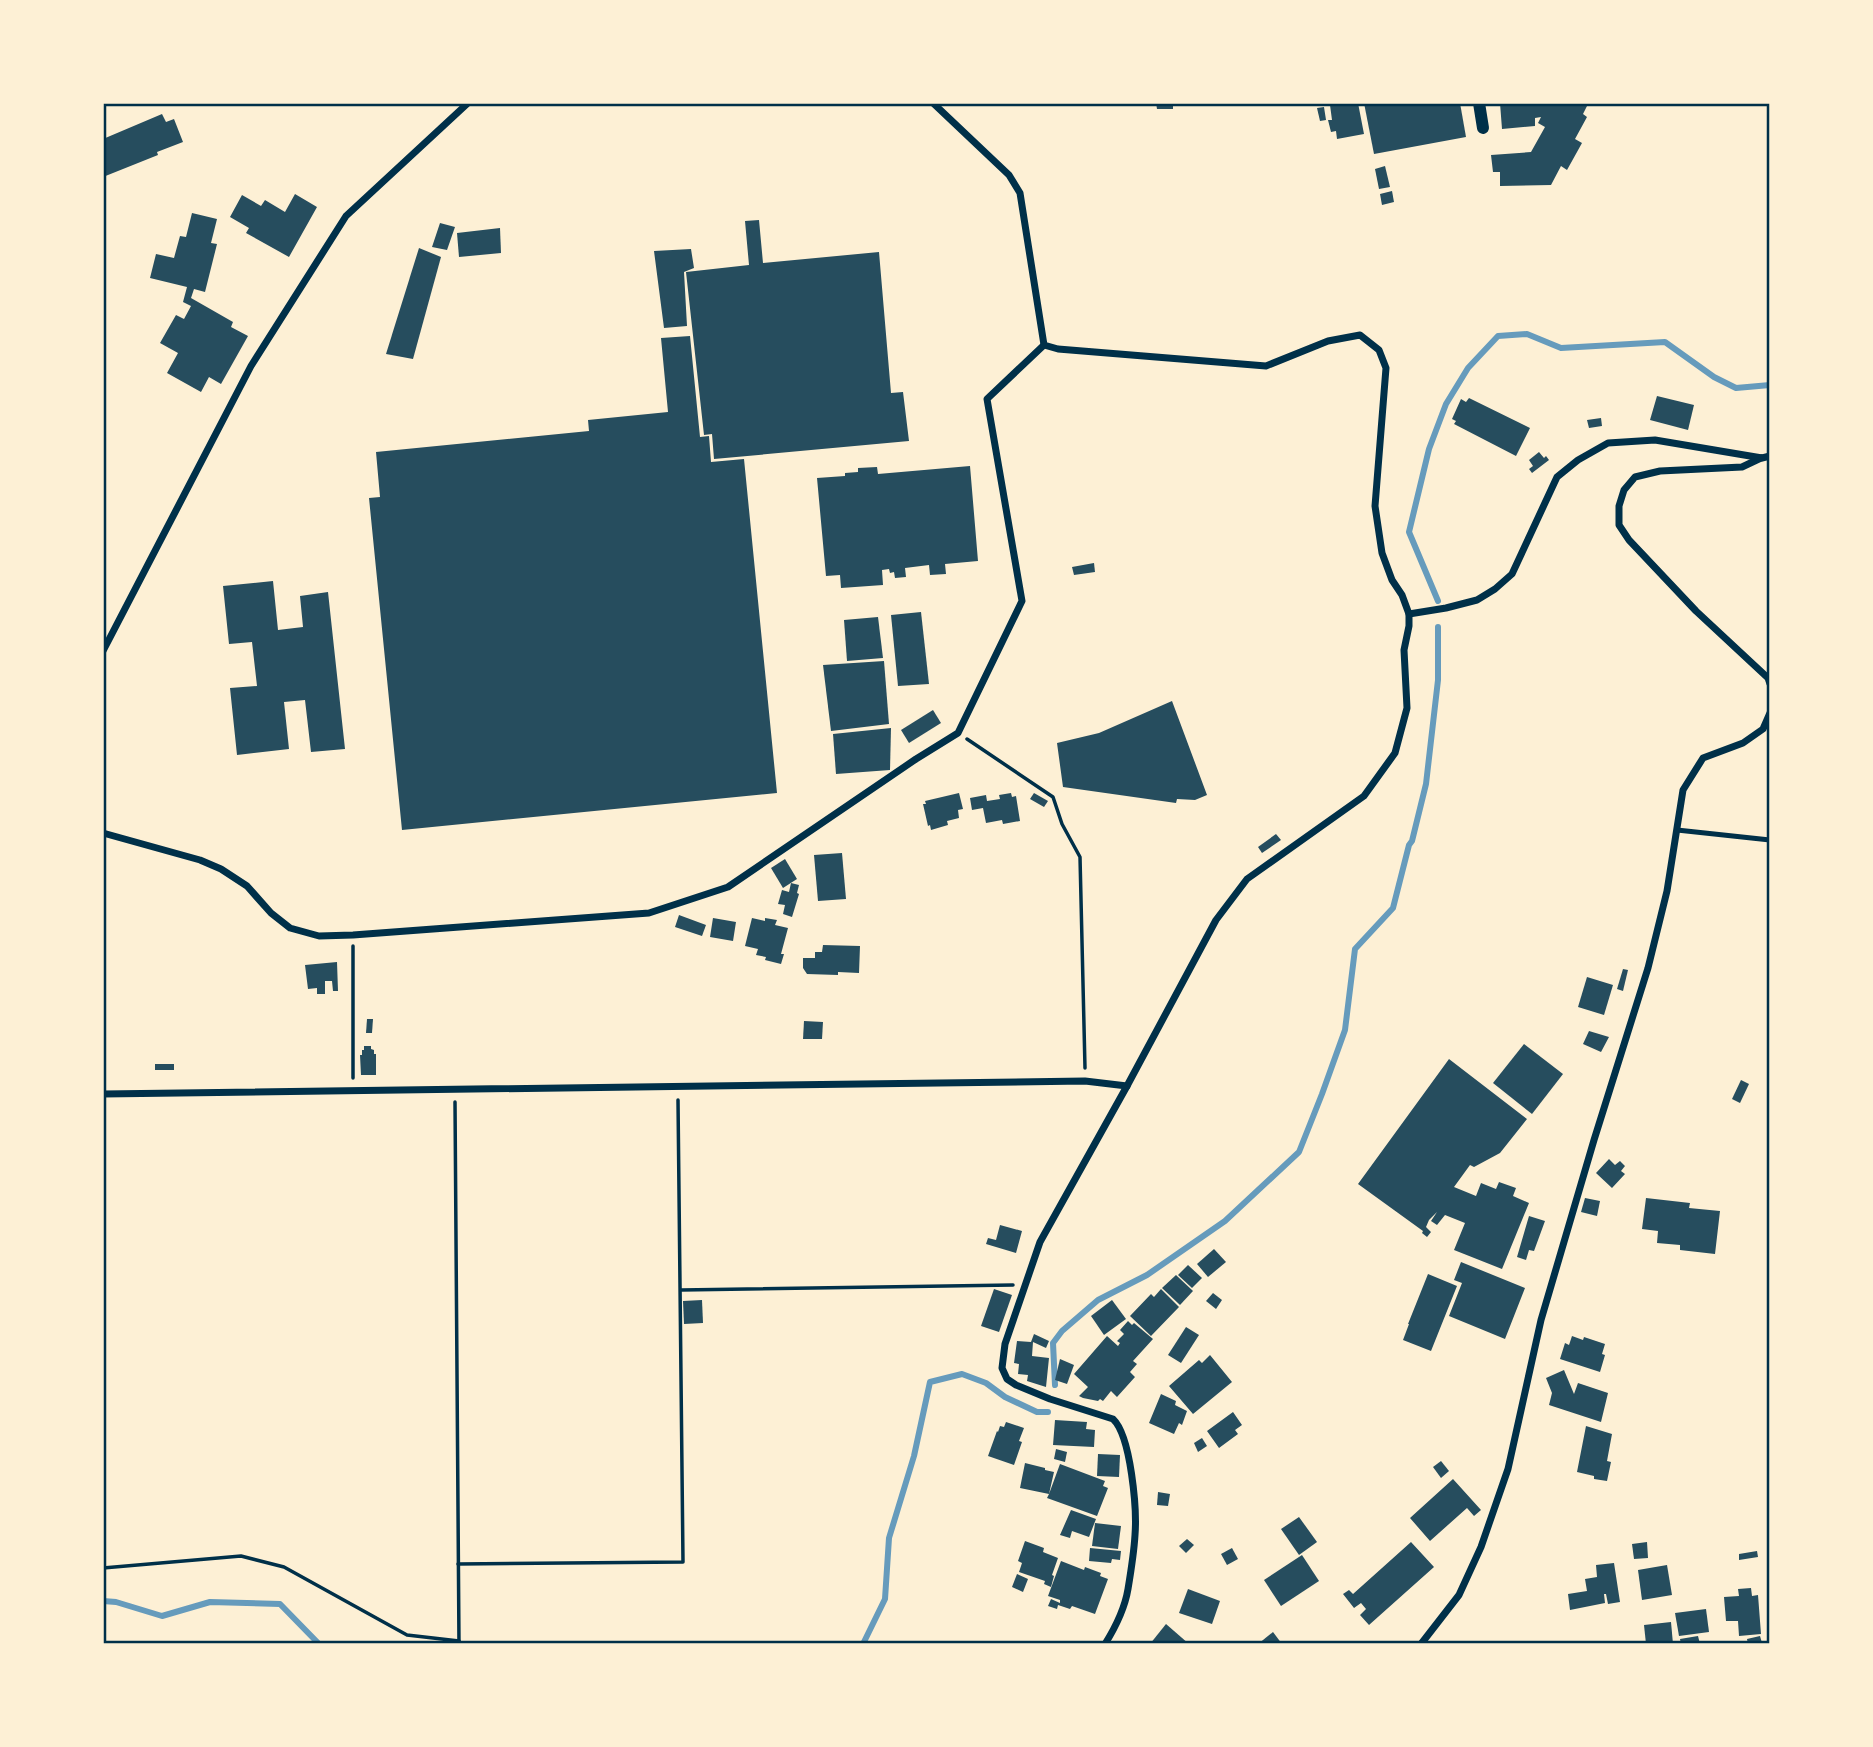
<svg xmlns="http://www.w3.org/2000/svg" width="1873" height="1747" font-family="'Fira Sans',sans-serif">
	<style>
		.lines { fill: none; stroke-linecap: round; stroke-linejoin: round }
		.stream { stroke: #669bbc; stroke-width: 6 }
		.building { fill: #264d5e }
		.path { stroke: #003049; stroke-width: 3.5 }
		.service { stroke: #003049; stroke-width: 5 }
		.minor { stroke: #003049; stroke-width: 7 }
		.tertiary { stroke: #003049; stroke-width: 12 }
		.neatline { fill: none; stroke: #003049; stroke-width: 2.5 }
	</style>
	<rect width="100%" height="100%" fill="#fdf0d5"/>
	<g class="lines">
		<g class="stream">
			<path d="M1438,601L1409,532L1429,449L1446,404L1468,368L1498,336L1527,334L1561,348L1665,342L1714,377L1736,388L1770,385"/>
			<path d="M1055,1385L1053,1343L1062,1331L1098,1300L1147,1275L1225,1221L1299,1152L1322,1094L1345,1030L1355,949L1393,908L1409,845L1412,841L1426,784L1438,680V627"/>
			<path d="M103,1601L116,1602L162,1616L210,1602L280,1604L319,1644"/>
			<path d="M863,1644L885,1599L889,1538L914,1456L930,1382L962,1374L986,1383L1005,1397L1037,1412H1048"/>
		</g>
	</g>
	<g class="building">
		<path d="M1156,103L1173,104V109H1157Z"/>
		<path d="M1342,103H1358L1364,134L1337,139L1336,131L1331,132L1328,120H1332L1330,105Z"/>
		<path d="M1364,103H1460L1466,137L1374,154Z"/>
		<path d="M1500,103H1583L1587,106L1583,114L1587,117L1575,139L1582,143L1567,170L1561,166L1551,185L1500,186V172H1493L1491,155L1531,152L1545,127L1538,123L1541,117L1535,118V126L1502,129Z"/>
		<path d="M1324,107L1326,120L1320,121L1317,108Z"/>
		<path d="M162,114L166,122L174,119L183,142L157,152L158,155L103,177V139Z"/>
		<path d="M1385,166L1390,187L1379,189L1375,169Z"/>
		<path d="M1392,191L1394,202L1382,205L1380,194Z"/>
		<path d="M295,194L317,207L289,257L246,233L249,228L230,217L242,195L261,206L265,200L285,212Z"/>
		<path d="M192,213L217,219L211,243L217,244L205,292L194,289L191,298L233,322L231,327L248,336L221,384L209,377L201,392L167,373L178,353L160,343L176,315L184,319L191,306L183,302L187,287L150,278L156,254L174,258L180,236L186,237Z"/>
		<path d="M759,220L763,263L879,252L891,393L903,392L909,441L714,459L712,434L704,435L686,272L749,265L745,221Z"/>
		<path d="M440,223L455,227L447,250L432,247Z"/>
		<path d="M500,228L501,253L459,257L457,233Z"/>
		<path d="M419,248L441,257L413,359L386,354Z"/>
		<path d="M691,249L694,268L684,272L687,326L664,328L654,251Z"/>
		<path d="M690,336L700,437L709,436L711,462L744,459L777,793L402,830L369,498L380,497L376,452L589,431L588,420L668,412L661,338Z"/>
		<path d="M1657,396L1694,405L1688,430L1650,420Z"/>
		<path d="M1469,398L1530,428L1516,456L1454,424L1456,421L1452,419L1461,399L1466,402Z"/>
		<path d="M1601,418L1602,426L1589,428L1587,420Z"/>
		<path d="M1539,452L1544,458L1546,456L1549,460L1532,473L1529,469L1533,466L1529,460Z"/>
		<path d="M970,466L978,561L945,564L946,574L930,575L929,565L905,568L906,577L895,578L894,572L890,573L889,569L882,570L883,585L841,588L840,575L826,576L817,478L845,476V473L858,472V468L877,467L878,474Z"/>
		<path d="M1094,563L1095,572L1074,575L1072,567Z"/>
		<path d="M273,581L278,630L303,627L300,596L328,592L345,749L311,752L305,700L284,702L289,749L237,755L230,688L257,686L252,642L229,644L223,586Z"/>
		<path d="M921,612L929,684L898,686L891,615Z"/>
		<path d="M878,617L883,658L847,661L844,620Z"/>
		<path d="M884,661L889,724L831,731L823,665Z"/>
		<path d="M1172,701L1207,795L1195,800L1177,799L1176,803L1063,787L1057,743L1099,733Z"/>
		<path d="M933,710L941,723L909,743L901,730Z"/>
		<path d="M891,728L890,770L836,774L833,734Z"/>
		<path d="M959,793L963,809L958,810L959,818L947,821L948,825L931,830L930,825L928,826L923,804H926L925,801Z"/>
		<path d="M1011,793L1012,797L1016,796L1020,821L1003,824L1002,820L986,823L983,808L972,810L970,798L986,795L987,801L1000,799L999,795Z"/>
		<path d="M1034,793L1048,801L1044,807L1030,799Z"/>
		<path d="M1276,834L1281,840L1262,853L1258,847Z"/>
		<path d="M842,853L846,899L818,901L814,855Z"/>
		<path d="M785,859L797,879L783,888L771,868Z"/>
		<path d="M791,883L799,885L797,893L799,894L792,917L783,914L785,905L778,904L782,890L789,892Z"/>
		<path d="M679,915L706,925L702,936L675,927Z"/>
		<path d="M713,918L736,922L733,941L710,937Z"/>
		<path d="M752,918L765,921V918L777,920L775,925L788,928L781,954H784L781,964L765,960L766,957L756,955L758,949L745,946Z"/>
		<path d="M823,945L860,946L859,973L838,972V975L807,974L803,968V958H815V952H822Z"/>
		<path d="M337,962L338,991H333L332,981H325V994H317V988L308,989L305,965Z"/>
		<path d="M1623,969L1628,970L1623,991L1617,989Z"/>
		<path d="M1587,977L1613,985L1604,1015L1578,1007Z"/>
		<path d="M367,1019H373L372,1033H366Z"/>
		<path d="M804,1021L823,1022L822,1039H803Z"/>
		<path d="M1589,1031L1609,1037L1601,1052L1583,1044Z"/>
		<path d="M1524,1044L1563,1074L1532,1114L1493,1083Z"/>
		<path d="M364,1046H371V1049L374,1050V1054H376V1075H361L360,1055H362V1050H364Z"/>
		<path d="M1449,1059L1527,1119L1500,1153L1474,1167L1470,1165L1454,1187L1476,1196L1481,1183L1496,1189L1499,1182L1516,1188L1513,1196L1529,1203L1502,1269L1454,1250L1465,1223L1445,1215L1437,1225L1431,1221L1437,1212L1429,1220L1426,1227L1431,1232L1427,1237L1422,1233L1423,1231L1358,1184Z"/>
		<rect x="155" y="1064" width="19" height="6"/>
		<path d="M1741,1080L1749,1084L1740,1103L1732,1099Z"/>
		<path d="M1609,1159L1615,1165L1620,1161L1625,1166L1621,1171L1625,1174L1612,1188L1596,1173Z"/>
		<path d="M1585,1198L1600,1201L1597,1216L1581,1212Z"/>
		<path d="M1646,1198L1690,1203L1689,1208L1720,1211L1715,1254L1680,1250V1245L1657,1243L1658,1231L1642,1229Z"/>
		<path d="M1529,1216L1545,1221L1534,1251L1529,1250L1526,1260L1517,1257Z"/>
		<path d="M1000,1225L1022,1231L1016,1253L986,1244L988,1238L996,1240Z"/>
		<path d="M1214,1249L1226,1262L1208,1277L1197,1264Z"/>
		<path d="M1461,1262L1525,1288L1505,1339L1449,1316L1462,1283L1454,1280Z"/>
		<path d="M1188,1265L1202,1278L1192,1288L1178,1275Z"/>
		<path d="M1428,1274L1457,1286L1431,1351L1403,1340L1409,1324H1408Z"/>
		<path d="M1176,1275L1193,1291L1180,1305L1162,1288Z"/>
		<path d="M994,1289L1012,1295L999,1332L981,1326Z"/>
		<path d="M1161,1289L1179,1307L1151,1336L1130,1316L1151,1294L1154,1297Z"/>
		<path d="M1213,1293L1222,1300L1216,1309L1206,1301Z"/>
		<path d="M702,1300L703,1323L684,1324L683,1301Z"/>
		<path d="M1112,1300L1126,1319L1104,1335L1091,1316Z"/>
		<path d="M1128,1321L1132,1325L1134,1323L1153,1339L1133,1361L1137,1364L1130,1372L1135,1377L1117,1397L1111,1391L1103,1401L1100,1399L1098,1401L1083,1398L1079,1396L1088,1387L1074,1374L1107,1336L1118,1346L1120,1343L1117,1341L1124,1334L1120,1330Z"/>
		<path d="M1186,1327L1199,1335L1181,1363L1168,1355Z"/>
		<path d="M1034,1334L1049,1341L1046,1348L1033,1342L1032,1356L1049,1358L1046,1387L1027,1381L1028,1375L1018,1374L1019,1364L1014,1363L1017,1341L1031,1342Z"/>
		<path d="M1572,1336L1583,1340L1584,1337L1605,1344L1602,1354L1605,1355L1600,1372L1560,1359L1565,1343L1569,1345Z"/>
		<path d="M1210,1355L1232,1382L1193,1414L1169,1386L1199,1360L1202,1363Z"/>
		<path d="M1060,1359L1074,1365L1067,1384L1055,1380Z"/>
		<path d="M1564,1370L1574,1394L1578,1383L1608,1393L1601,1422L1549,1405L1552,1393L1546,1378Z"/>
		<path d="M1161,1394L1176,1401L1175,1405L1187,1411L1182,1425L1179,1423L1174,1434L1149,1423Z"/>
		<path d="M1233,1412L1242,1425L1235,1430L1238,1434L1219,1448L1207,1431Z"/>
		<path d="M1055,1420L1087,1422L1086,1429L1095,1430L1094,1447L1053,1445Z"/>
		<path d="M1006,1422L1024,1428L1019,1441L1022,1442L1014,1465L988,1456L997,1431L998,1432L1000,1426L1004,1427Z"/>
		<path d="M1586,1426L1612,1434L1607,1461L1611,1462L1607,1481L1594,1479V1476L1577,1472Z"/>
		<path d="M1202,1438L1207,1446L1198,1452L1194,1443Z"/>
		<path d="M1056,1449L1067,1452L1065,1462L1054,1459Z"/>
		<path d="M1098,1454L1120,1455L1119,1477L1097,1476Z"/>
		<path d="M1441,1461L1449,1471L1441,1478L1433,1467Z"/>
		<path d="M1025,1463L1045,1468V1470L1054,1472L1049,1494L1060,1464L1105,1481L1103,1486L1108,1488L1097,1516L1047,1498L1049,1494L1020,1488Z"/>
		<path d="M1453,1479L1481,1510L1474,1516L1467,1508L1430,1541L1410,1518Z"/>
		<path d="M1158,1492L1170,1494L1168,1506L1157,1505Z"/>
		<path d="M1071,1510L1096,1519L1089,1537L1072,1531L1070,1538L1060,1535Z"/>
		<path d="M1299,1517L1317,1542L1299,1555L1281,1529Z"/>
		<path d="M1095,1523L1121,1526L1118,1549L1092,1546Z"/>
		<path d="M1187,1539L1194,1545L1186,1553L1179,1546Z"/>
		<path d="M1025,1541L1044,1548L1043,1552L1058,1558L1052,1575L1054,1576L1051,1587L1044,1584L1045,1581L1019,1572L1022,1563L1018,1561Z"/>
		<path d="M1411,1542L1434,1567L1369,1625L1360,1615L1366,1609L1361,1603L1354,1608L1343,1594L1349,1590L1353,1594Z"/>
		<path d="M1647,1542L1648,1558L1634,1559L1632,1544Z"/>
		<path d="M1090,1548L1121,1551L1120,1560L1112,1559L1111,1563L1089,1561Z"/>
		<path d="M1232,1548L1238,1559L1227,1565L1221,1554Z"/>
		<path d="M1757,1551L1758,1557L1739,1560V1554Z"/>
		<path d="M1302,1555L1319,1581L1281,1606L1264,1580Z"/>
		<path d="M1061,1561L1084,1570L1085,1567L1101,1573L1100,1576L1108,1579L1095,1614L1072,1606L1070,1609L1058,1605L1057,1609L1048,1606L1051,1599L1060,1603V1600L1048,1596Z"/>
		<path d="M1614,1563L1620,1602L1608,1604L1606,1594H1604L1605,1603L1570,1610L1568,1594L1587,1591L1585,1579L1597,1577L1596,1565Z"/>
		<path d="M1667,1565L1672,1595L1642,1600L1638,1570Z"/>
		<path d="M1017,1574L1028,1579L1023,1592L1012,1587Z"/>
		<path d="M1751,1588L1752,1596L1758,1595L1761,1634L1739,1636L1738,1621H1726L1724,1597L1739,1596L1738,1589Z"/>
		<path d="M1188,1589L1220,1601L1212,1624L1179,1613Z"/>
		<path d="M1706,1609L1709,1632L1679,1636L1675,1613Z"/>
		<path d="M1671,1622L1673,1644H1646L1644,1625Z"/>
		<path d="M1166,1624L1189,1644H1150Z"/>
		<path d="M1273,1632L1282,1644H1258Z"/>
		<path d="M1698,1636L1700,1644H1681L1680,1639Z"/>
		<path d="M1760,1636L1762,1643L1748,1644L1747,1639Z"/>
	</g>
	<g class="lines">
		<g class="path">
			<path d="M967,739L1053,797L1062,824L1080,857L1085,1068"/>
			<path d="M353,946V1078"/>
			<path d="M455,1102L459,1644"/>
			<path d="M681,1290L1013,1285"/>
			<path d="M458,1564L683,1562L678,1100"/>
			<path d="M103,1568L241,1556L284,1567L407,1635L459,1641"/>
		</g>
		<path class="service" d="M1677,830L1770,840"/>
		<g class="minor">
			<path d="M933,103L1009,175L1020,193L1044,345L1058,349L1266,366L1328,341L1360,335L1379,350L1386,368L1375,506L1382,553L1392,580L1402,595L1409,614V626L1404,650L1407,708L1395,753L1364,796L1247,879L1216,920L1127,1086L1040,1242L1005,1344L1002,1368L1007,1379L1016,1385L1050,1399L1113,1419C1131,1436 1137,1509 1135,1535C1134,1552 1131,1571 1128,1589C1125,1607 1115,1628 1105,1644"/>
			<path d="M1761,458L1742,467L1660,471L1635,477L1624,490L1619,506V525L1629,540L1696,611L1768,678L1770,684"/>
			<path d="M1409,614L1446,608L1477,600L1495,589L1512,574L1557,477L1578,460L1608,443L1655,440L1762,458L1770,456"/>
			<path d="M103,651L251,366L346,216L468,103"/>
			<path d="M103,833L200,860L221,869L247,886L271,913L290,928L319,936L353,935L649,913L728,887L916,759L958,733L1022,601L987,399L1044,345"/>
			<path d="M103,1094L1085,1081L1127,1086"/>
			<path d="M1421,1644L1459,1595L1481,1547L1508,1469L1541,1320L1594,1140L1648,968L1667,891L1683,790L1703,758L1743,743L1763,729L1770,713"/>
		</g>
		<path class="tertiary" d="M1479,103L1483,128"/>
	</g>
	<rect width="1873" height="1747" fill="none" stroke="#fdf0d5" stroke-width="210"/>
	<rect x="105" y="105" width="1663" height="1537" class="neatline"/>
</svg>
